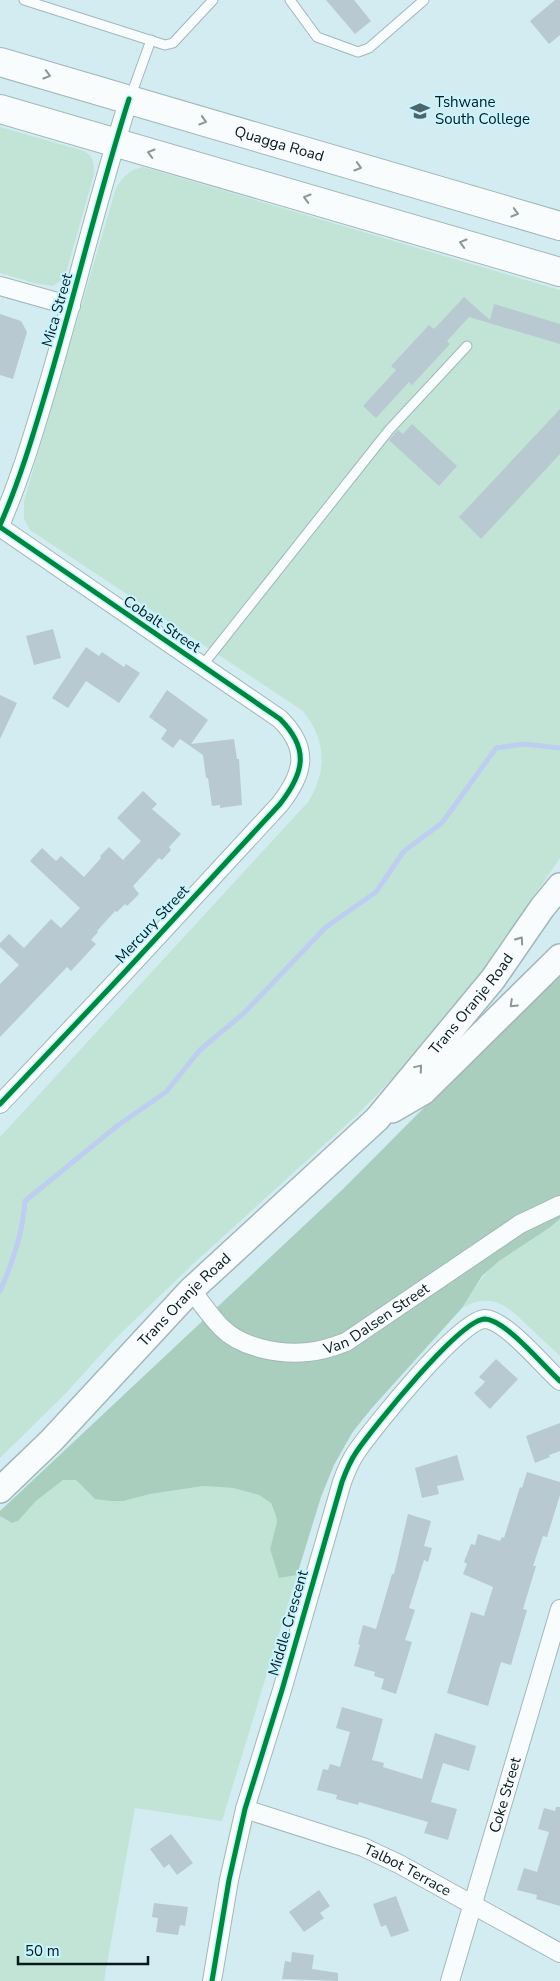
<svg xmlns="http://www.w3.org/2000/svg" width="560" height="1981" font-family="'Nunito Sans',sans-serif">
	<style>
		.green { fill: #c2e4d6 }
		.forest { fill: #a9cebe }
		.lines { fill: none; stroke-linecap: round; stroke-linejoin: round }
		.stream { stroke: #bdcef1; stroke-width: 5 }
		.building { fill: #b8c9d1 }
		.service-casing { stroke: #a3b7bb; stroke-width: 11 }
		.minor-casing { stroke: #a3b7bb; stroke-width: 20 }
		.secondary-casing { stroke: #a3b7bb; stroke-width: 28 }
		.primary-casing { stroke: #a3b7bb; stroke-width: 30 }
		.service { stroke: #f8fcfd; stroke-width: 9 }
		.minor { stroke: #f8fcfd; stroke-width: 18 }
		.secondary { stroke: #f8fcfd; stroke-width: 25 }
		.primary { stroke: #f8fcfd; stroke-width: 28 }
		.cycleway-casing { stroke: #c6f4ff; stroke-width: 8 }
		.cycleway { stroke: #00873e; stroke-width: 5 }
		.oneway { stroke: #8c9699 }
		.labels { text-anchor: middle; stroke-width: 4; stroke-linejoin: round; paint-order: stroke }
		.poi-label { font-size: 15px; fill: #081a1e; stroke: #c6f4ff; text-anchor: start }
		.street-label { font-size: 15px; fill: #081a1e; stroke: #c6f4ff }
	</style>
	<rect width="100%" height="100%" fill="#d3ecf2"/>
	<g class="green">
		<path d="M0,127L84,151C94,157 94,163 94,174L66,273L63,279L53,286L34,283L0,273Z"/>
		<path d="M143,167L560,290V858L466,995L423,1047L358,1114L193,1264L114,1340L66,1393L0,1458V1137L308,802C328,770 326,740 303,711L30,530L24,519V501L116,188C124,176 129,170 143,167Z"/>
		<path d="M560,1219V1356C549,1346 539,1336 528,1326C507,1305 491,1292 462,1308C473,1291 483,1274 498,1261C518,1245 541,1235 560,1219Z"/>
		<path d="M63,1480H76L95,1499L124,1501L150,1494L204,1486L233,1488L259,1495L271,1503L276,1516L277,1522L270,1549L279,1577L297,1575L222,1821L135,1808L104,1981H0V1516L12,1523L18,1521L36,1501Z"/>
	</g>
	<path class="forest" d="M560,971V1219L549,1228L499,1261L482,1276L462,1308L371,1409L352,1433L334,1465L321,1497L297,1575L279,1578L270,1549L277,1522L276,1516L271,1503L259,1495L233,1488L204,1486L150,1494L124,1501H110L95,1499L76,1480H63L36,1501L18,1521L12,1523L0,1516V1511L343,1189Z"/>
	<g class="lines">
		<path class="stream" d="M0,1291C13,1262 23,1233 25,1201L117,1126L166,1092L200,1050L244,1013L326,927L376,892L404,851L442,823L496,748L524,744L560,748"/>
	</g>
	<g class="building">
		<path d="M326,0H354L371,21L355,34Z"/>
		<path d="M555,0H560V35L549,44L530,21Z"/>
		<path d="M464,297L490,320L494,304L560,324V344L469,317L447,341L450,344L412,385L409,382L376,418L363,406L396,370L391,366L429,325L434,329Z"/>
		<path d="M0,314L21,321L27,332L13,379L0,375Z"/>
		<path d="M560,409V454L481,539L459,517Z"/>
		<path d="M412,424L457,466L439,486L389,440L398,430L403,434Z"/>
		<path d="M53,629L61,658L34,665L26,636Z"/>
		<path d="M86,647L99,656L102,652L124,667L126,664L140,673L119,703L86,681L68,708L52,698Z"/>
		<path d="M167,690L208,720L191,744L234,739L237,759H239L242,805L220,808V805L212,806L208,778H206L203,755L180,739L173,748L161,739L167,730L149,717Z"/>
		<path d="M0,695L17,703L0,739Z"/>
		<path d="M143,791L157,804L152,809L181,834L169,847L171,850L162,860L159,858L133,886L139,894L127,906L125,904L117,912L115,911L97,931L98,932L91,940L96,944L71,971L67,967L0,1037V984L19,965L0,947V943L9,934L24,948L51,919L61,928L80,908L30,861L42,848L56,861L61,856L84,877L101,858L100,856L109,847L123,860L141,841L117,818Z"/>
		<path d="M496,1359L518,1379L490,1409L474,1393L485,1382L479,1377Z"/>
		<path d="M560,1423V1451L549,1455L550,1457L535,1463L526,1436Z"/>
		<path d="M457,1455L464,1480L437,1486L439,1494L422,1498L415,1468Z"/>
		<path d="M527,1472L560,1482V1495L547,1537L543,1536L533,1566H536L523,1609L527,1610L511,1665L501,1662L488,1706L447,1693L471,1612L484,1616L493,1587L463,1574L467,1564L464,1562L471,1544L475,1545L478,1534L500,1541L502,1537L504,1538L520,1487L522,1488Z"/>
		<path d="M408,1514L431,1521L424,1546L432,1548L428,1562L424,1560L409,1608L415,1610L405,1640L412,1642L396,1694L381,1689L384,1679L374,1676L375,1672L354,1666L360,1645L358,1644L363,1625L376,1629L392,1574H394Z"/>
		<path d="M342,1707L383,1719L372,1760L384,1763L383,1767L422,1779L435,1733L476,1746L469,1771L443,1763L431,1802L457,1809L448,1840L424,1833L428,1822L359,1802L358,1805L336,1799L337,1795L317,1790L323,1769L328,1770L330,1764L340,1767L350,1732L336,1728Z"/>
		<path d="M556,1807H560V1906L536,1899L537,1895L517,1890L524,1868L537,1872L549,1832L538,1829L544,1808L555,1811Z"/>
		<path d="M171,1834L193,1863L177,1875L169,1864L164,1868L150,1849Z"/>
		<path d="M319,1890L330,1906L320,1913L324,1918L304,1932L289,1912Z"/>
		<path d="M396,1896L409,1931L391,1937L386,1925L381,1927L373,1904Z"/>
		<path d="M154,1903L188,1907L185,1926L180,1925L178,1935L156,1932L158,1918L152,1917Z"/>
		<path d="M292,1952L314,1955L312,1969L338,1973V1981L282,1979L285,1961L291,1962Z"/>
	</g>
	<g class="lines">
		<defs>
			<g id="service">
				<path d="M24,0L165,45L173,43L213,0"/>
				<path d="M290,0L317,37L358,52L369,48L424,0"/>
				<path d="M130,98L151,40"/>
				<path d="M202,666L389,430L467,346"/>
			</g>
			<g id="minor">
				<path d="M0,286L71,306"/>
				<path d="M0,525C20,480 34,432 48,385C76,290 99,193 129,99"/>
				<path d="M0,527L280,719C310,749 304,773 280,804L122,975L0,1104"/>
				<path id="s1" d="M191,1290C201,1302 210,1316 221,1327C241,1348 280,1355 308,1352C321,1351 333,1347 346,1342L520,1224L560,1205"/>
				<path id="s2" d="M245,1809L363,1847L399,1864L560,1953"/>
				<path d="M212,1981L229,1880L245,1809L282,1690L342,1482C346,1471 350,1461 357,1451C373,1428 460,1319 485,1319C506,1320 544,1367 560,1381"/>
				<path id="s3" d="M450,1981L560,1609"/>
			</g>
			<g id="secondary">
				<path d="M392,1110L423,1092L560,957"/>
				<path id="s4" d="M0,1490L51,1441L191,1290L377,1119L493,979L542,908L560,886"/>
			</g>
			<g id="primary">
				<path id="s5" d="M0,62L560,226"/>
				<path d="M0,109L560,272"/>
			</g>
		</defs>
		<use href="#service" class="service-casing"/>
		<use href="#minor" class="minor-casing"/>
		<use href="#secondary" class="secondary-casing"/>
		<use href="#primary" class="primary-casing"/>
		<use href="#service" class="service"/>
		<use href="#minor" class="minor"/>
		<use href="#secondary" class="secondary"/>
		<use href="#primary" class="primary"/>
		<defs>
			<g id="cycleway">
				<path d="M0,525C20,480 34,432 48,385C76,290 99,193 129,99"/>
				<path d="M0,527L280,719C310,749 304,773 280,804L122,975L0,1104"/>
				<path d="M212,1981L229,1880L245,1809L282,1690L342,1482C346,1471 350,1461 357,1451C373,1428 460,1319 485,1319C506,1320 544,1367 560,1381"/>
			</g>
		</defs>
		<use href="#cycleway" class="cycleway-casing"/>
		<use href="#cycleway" class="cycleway"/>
	</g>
	<defs><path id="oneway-chevron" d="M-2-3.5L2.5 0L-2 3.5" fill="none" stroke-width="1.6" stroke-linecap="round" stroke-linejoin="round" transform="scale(1.25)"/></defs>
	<g class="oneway">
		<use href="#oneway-chevron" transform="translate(47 75) rotate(16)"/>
		<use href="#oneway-chevron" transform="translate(203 121) rotate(17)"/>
		<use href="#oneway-chevron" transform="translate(151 153) rotate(-164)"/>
		<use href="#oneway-chevron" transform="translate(358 167) rotate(17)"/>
		<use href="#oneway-chevron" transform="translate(307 198) rotate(-164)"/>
		<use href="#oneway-chevron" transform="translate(515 213) rotate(16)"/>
		<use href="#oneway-chevron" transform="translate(463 243) rotate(-164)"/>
		<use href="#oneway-chevron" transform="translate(520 940) rotate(-55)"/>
		<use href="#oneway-chevron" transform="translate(513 1004) rotate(136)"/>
		<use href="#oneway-chevron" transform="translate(419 1068) rotate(-50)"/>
	</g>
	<defs>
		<symbol id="university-bare" viewBox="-9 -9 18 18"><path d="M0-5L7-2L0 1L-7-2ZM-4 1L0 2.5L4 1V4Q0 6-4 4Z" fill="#4f6468" stroke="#c6f4ff" stroke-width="2.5" paint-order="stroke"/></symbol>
	</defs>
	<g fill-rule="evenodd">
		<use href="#university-bare" x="406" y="97" width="28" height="28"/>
	</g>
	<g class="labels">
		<g class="poi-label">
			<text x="435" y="107">Tshwane<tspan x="435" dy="17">South College</tspan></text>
		</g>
		<g class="street-label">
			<text dy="5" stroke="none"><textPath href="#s5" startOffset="291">Quagga Road</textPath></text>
			<text transform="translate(57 310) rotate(-74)" y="5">Mica Street</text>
			<text transform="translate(162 624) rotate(34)" y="5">Cobalt Street</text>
			<text transform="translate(152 924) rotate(-47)" y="5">Mercury Street</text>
			<text dy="5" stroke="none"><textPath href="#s4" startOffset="678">Trans Oranje Road</textPath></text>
			<text dy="5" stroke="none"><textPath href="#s4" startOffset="265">Trans Oranje Road</textPath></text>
			<text dy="5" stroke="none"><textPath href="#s1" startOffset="218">Van Dalsen Street</textPath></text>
			<text transform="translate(288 1623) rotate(-74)" y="5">Middle Crescent</text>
			<text dy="5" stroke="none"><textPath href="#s3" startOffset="194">Coke Street</textPath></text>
			<text dy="5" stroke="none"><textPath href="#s2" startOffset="174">Talbot Terrace</textPath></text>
		</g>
	</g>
	<path d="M18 1956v8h130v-8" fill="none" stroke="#081a1e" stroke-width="2.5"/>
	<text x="25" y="1956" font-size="15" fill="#081a1e" stroke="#c6f4ff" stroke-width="4" paint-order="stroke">50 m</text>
</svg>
